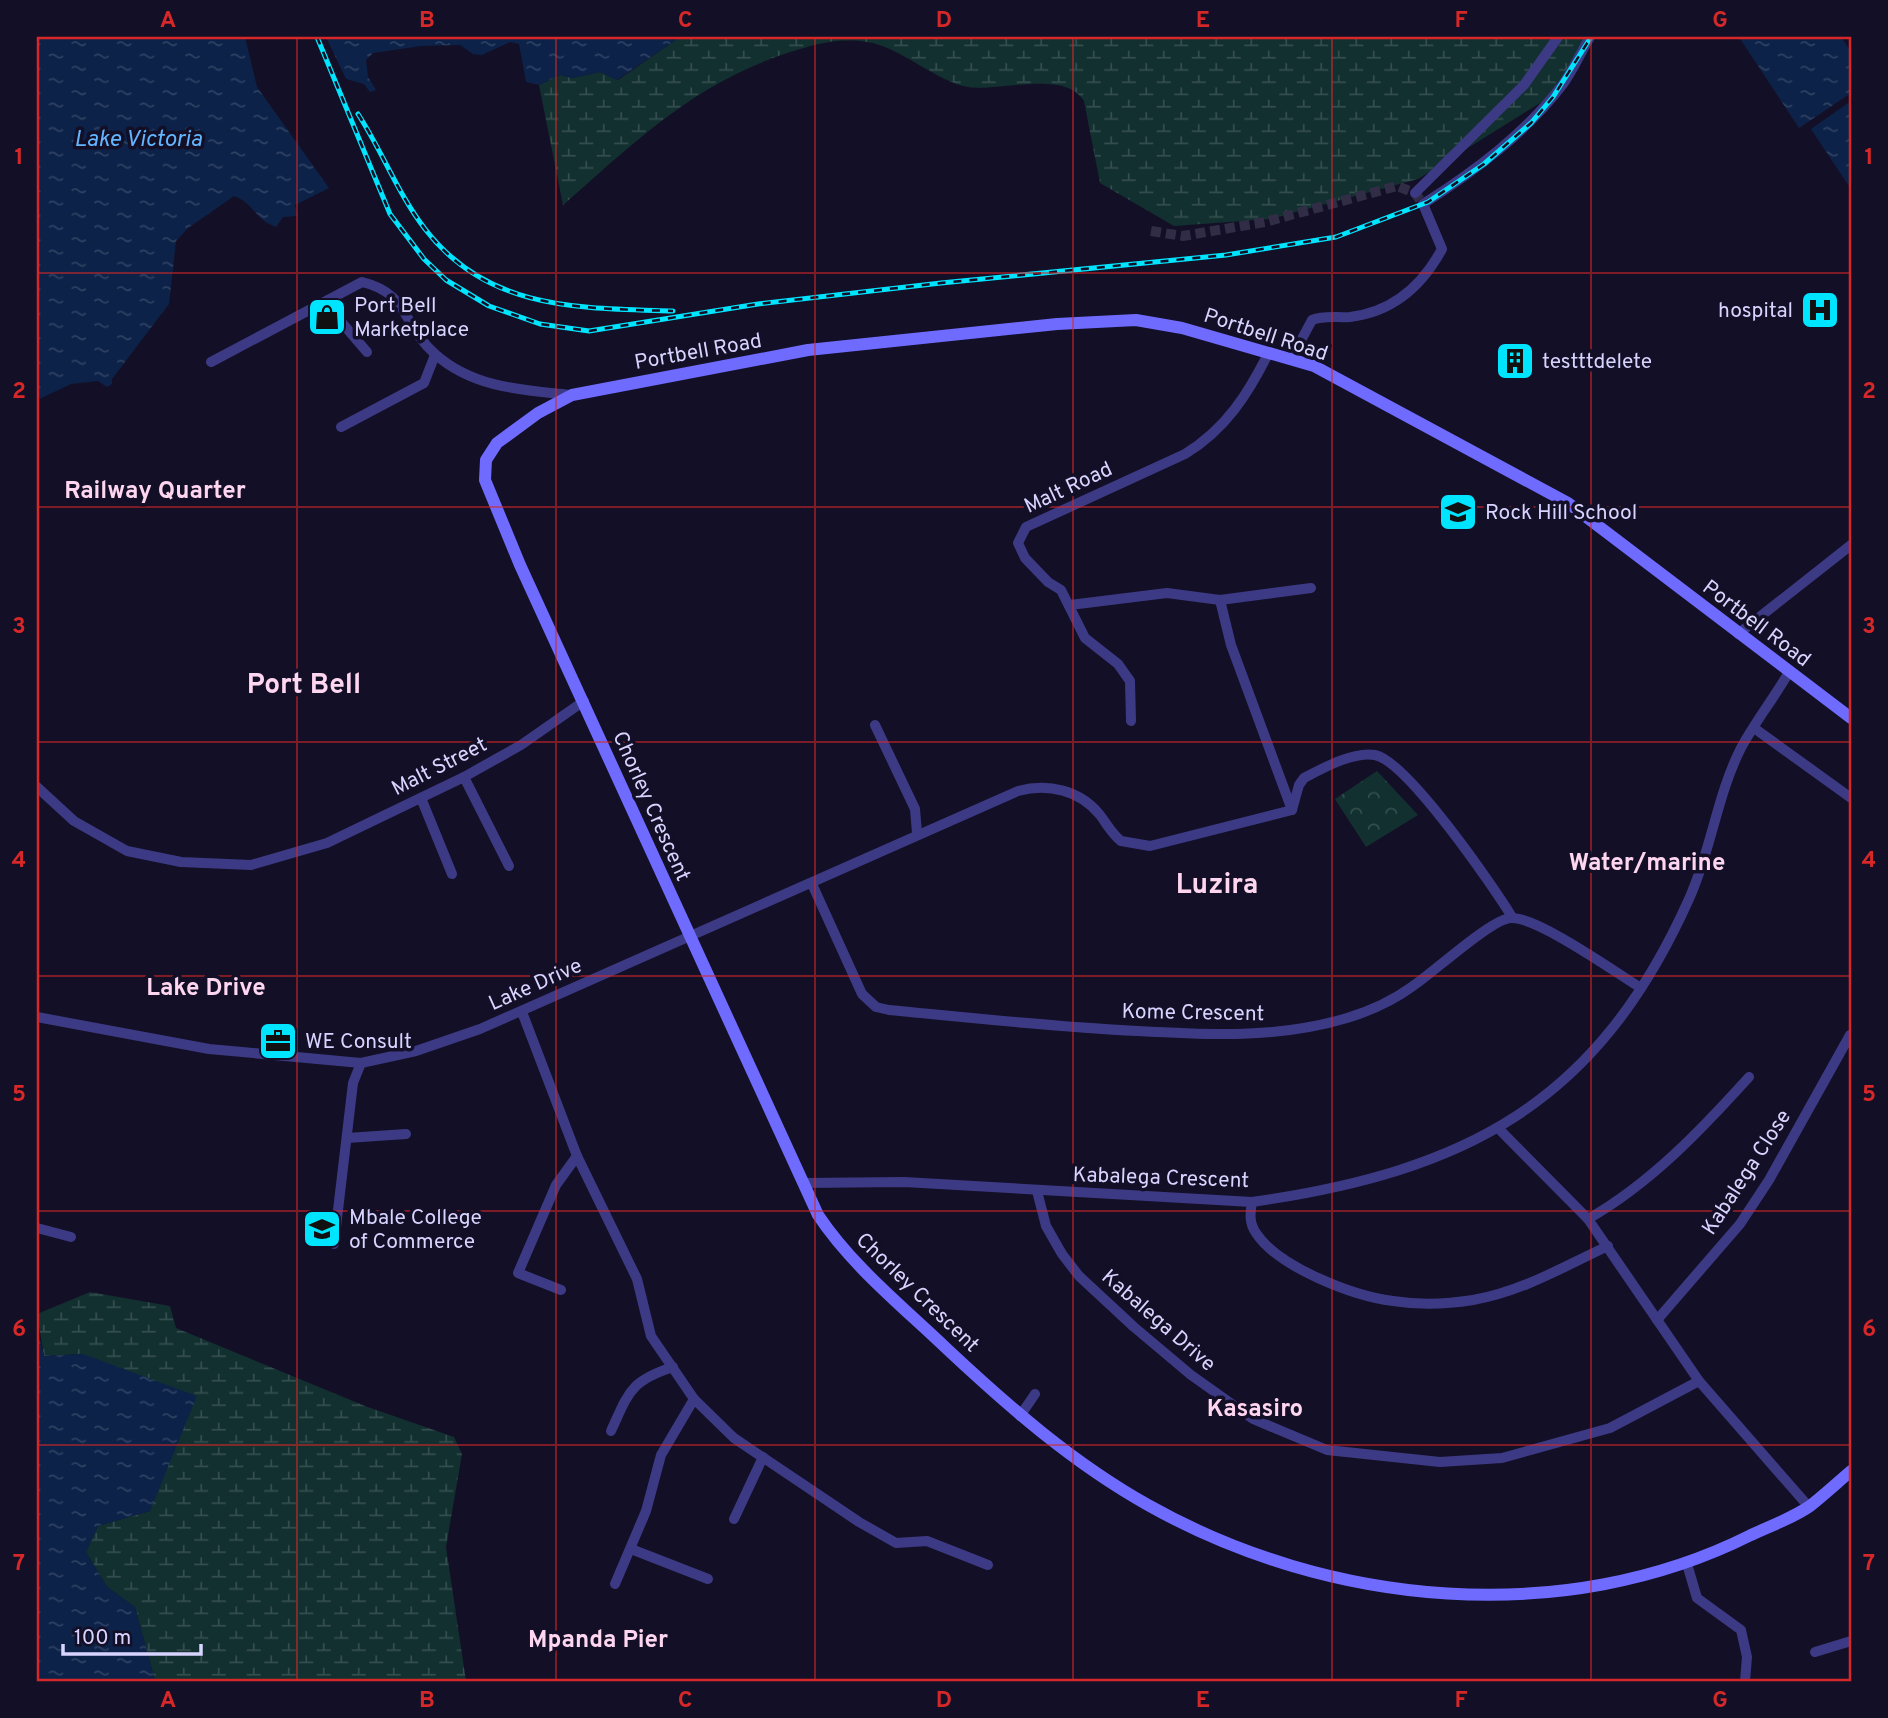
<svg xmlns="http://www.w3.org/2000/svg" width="1888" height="1718" font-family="Overpass,sans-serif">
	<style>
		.wetland { fill: url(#wetland-marsh) }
		.park { fill: url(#park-crowns) }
		.water { fill: url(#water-ripples) }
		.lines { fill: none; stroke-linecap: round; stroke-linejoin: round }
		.street-tunnel { stroke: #312d47; stroke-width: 10; stroke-dasharray: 10 5; stroke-linecap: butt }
		.street { stroke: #3d3a85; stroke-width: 10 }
		.secondary { stroke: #6f6bff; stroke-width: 12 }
		.rail-casing { stroke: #00e5ff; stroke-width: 5 }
		.rail { stroke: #130f26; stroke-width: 2.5; stroke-dasharray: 8; stroke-linecap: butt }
		.grid { fill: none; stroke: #d62828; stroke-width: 2; stroke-opacity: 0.55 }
		.labels { text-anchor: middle; stroke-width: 7; stroke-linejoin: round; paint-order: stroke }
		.poi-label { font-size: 21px; fill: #d9d4ff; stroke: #130f26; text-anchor: start }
		.street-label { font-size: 21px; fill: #d9d4ff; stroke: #130f26 }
		.water-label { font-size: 23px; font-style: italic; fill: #62b6ff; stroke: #130f26 }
		.quarter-label { font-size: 24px; font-weight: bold; fill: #ffd6f0; stroke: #130f26 }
		.district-label { font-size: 28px; font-weight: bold; fill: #ffd6f0; stroke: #130f26 }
		.neatline { fill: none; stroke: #d62828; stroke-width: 2.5 }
		.grid-label { font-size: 23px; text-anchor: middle; font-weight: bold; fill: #d62828 }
	</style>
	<defs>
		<pattern id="wetland-marsh" width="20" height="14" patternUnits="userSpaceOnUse" patternTransform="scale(1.75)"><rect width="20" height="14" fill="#12302f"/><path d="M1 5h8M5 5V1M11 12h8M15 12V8" fill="none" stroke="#344d4e"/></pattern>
		<pattern id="park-crowns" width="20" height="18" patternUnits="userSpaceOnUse" patternTransform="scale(1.75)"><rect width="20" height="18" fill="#12302f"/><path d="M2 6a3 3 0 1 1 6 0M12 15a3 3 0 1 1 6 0" fill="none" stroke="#344d4e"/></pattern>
		<pattern id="water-ripples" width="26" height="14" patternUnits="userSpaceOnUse" patternTransform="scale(1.75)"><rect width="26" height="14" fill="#0c2248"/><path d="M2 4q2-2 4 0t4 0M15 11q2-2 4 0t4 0" fill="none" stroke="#2f4163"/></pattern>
	</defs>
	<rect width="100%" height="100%" fill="#130f26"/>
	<g class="wetland">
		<path d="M680,37H1585L1556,93L1418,179L1270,219L1174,226L1100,183L1084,101C1065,69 999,92 968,87C937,82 899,46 867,42C837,37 812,45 784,54C691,86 635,142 563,205L539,85L560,75L572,78L600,72L618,80Z"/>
		<path d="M90,1292L170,1306L176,1328L365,1406L454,1437L462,1454L446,1547L466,1681H155L135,1607L107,1587L86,1552L98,1526L150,1511L83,1354L44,1356L37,1314Z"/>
	</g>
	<path class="park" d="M1377,771L1418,815L1366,847L1335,799Z"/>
	<g class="water">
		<path d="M37,37H245L257,87L329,188L295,205L297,216L283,217L276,227C256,221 253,202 234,196L188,228L176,241L169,304L112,379V384L107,387L98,381L71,384L37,400Z"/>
		<path d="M326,37H680L617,80L600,72L572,78L560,75L539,85L526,82L519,44L510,42L482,55L473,54L460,45L421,46L373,53L366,60L368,77L376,90L370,92L364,84L346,79Z"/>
		<path d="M1739,37H1841L1851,52V93L1799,128Z"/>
		<path d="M1851,101V189L1811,129Z"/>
		<path d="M37,1328L44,1356L83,1354L197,1396L150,1511L98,1526L86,1552L107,1587L135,1607L155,1681H37Z"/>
	</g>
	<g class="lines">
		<path class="street-tunnel" d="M1151,231L1183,236L1265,222L1397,186L1415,193L1423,204"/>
		<g class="street">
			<path d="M1415,193L1524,85L1558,37"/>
			<path d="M328,300L343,324L367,352"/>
			<path d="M1291,359L1312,320C1325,315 1337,318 1350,317C1392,312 1422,286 1442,249L1423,204C1475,171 1526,133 1563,84C1573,70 1581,52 1590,37"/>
			<path d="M211,362L362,282C409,293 402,325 435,354C473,388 522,390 571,395"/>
			<path d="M341,427L424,383L435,355"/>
			<path d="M1220,600L1231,645L1292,810"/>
			<path d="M1070,605L1167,593L1220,600L1311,588"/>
			<path d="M1738,634L1851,545"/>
			<path d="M1131,721L1130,681L1118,664L1085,638L1061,590L1048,582L1025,558L1018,543L1026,527L1185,454C1226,429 1248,394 1269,352"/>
			<path d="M875,725L915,809L917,833"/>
			<path d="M1754,728L1851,798"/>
			<path d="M464,777L509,866"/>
			<path d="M37,787L74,821L127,851L181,862L251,865L327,843L464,777L521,745L584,701"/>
			<path d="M421,798L452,874"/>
			<path d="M812,884L862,994L876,1007L889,1010C972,1018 1054,1027 1137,1031C1208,1035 1277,1039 1347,1018C1370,1011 1394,1000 1413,986C1433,973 1493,917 1512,918C1539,918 1615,972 1641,988"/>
			<path d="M522,1012L577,1156L637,1279L651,1336L694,1399"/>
			<path d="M37,1017L209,1049L361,1063L416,1051L480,1029L1018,791C1048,783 1080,790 1100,815C1107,824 1111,833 1121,841L1150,846L1292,810L1299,785L1304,778C1323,768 1354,751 1375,755C1407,761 1493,886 1512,917"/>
			<path d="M1498,1128L1588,1219L1699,1381L1809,1507"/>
			<path d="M347,1138L406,1134"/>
			<path d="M803,1183L904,1182L1252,1202C1467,1171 1597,1104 1689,899C1711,851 1717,795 1741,748C1755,722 1774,698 1789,672"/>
			<path d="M1037,1191L1046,1226L1062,1254L1079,1276L1134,1327L1191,1375L1253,1419L1327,1450L1440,1462L1502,1458L1610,1428L1699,1381"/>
			<path d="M1252,1202C1250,1213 1249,1223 1256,1233C1278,1267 1353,1296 1393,1301C1418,1305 1448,1304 1473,1300C1521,1292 1565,1266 1608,1246"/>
			<path d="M1588,1219C1651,1183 1701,1130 1749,1077"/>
			<path d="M37,1228L71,1237"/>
			<path d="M334,1244L353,1083L361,1063"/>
			<path d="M561,1290L518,1273L556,1185L577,1156"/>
			<path d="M1657,1320L1740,1224L1769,1180L1850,1035"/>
			<path d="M1020,1416L1035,1394"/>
			<path d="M611,1431C629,1392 630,1381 673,1367"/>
			<path d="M734,1519L763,1457"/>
			<path d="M631,1549L708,1579"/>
			<path d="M1687,1564L1697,1598L1741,1630L1747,1657L1745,1681"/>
			<path d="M615,1584L646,1511L661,1455L694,1399L734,1438L859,1522L896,1543L927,1541L988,1565"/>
			<path d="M1815,1652L1851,1641"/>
		</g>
		<path class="secondary" d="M1851,718L1568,503L1314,366L1182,328L1136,320L1057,324L808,350L572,395L538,413L497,443L486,460L485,480L520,565L818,1215C852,1266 902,1306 946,1348C1009,1407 1073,1463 1148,1505C1329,1607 1564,1629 1751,1535C1770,1526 1793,1518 1810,1506C1824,1495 1838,1482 1851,1471"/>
		<defs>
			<g id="rail">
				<path d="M317,37L390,214L424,259L446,280L489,306L540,324L589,331L758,304L941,283L1226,255L1336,237L1428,202L1484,164L1531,123L1553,97L1591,37"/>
				<path d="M358,114C382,151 398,194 425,229C488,311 580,308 673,311"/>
			</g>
		</defs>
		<use href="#rail" class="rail-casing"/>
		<use href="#rail" class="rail"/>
	</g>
	<path class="grid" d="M297,37V1681M556,37V1681M815,37V1681M1073,37V1681M1332,37V1681M1591,37V1681M37,273H1851M37,507H1851M37,742H1851M37,976H1851M37,1211H1851M37,1445H1851"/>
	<defs>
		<symbol id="hospital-square" viewBox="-11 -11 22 22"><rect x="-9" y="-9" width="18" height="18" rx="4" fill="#00e5ff" stroke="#130f26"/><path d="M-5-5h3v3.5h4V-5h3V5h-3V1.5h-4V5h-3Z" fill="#111"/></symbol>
		<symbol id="shop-square" viewBox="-11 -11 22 22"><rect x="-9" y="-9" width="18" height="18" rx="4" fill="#00e5ff" stroke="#130f26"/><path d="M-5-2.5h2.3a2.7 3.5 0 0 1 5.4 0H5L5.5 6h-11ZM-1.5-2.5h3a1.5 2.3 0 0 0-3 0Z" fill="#111"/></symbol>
		<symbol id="building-square" viewBox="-11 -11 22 22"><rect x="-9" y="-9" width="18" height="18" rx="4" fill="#00e5ff" stroke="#130f26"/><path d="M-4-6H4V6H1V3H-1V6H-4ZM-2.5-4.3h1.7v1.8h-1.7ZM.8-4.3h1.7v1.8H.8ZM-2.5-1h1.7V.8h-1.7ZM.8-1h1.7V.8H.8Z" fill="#111"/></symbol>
		<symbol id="school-square" viewBox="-11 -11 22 22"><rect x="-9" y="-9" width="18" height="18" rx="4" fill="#00e5ff" stroke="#130f26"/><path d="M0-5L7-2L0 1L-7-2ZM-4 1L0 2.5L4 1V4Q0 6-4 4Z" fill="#111"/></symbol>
		<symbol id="office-square" viewBox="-11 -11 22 22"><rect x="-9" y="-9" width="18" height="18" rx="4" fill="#00e5ff" stroke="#130f26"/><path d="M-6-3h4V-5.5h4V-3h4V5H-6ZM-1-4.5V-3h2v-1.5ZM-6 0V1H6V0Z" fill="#111"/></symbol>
		<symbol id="university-square" viewBox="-11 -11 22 22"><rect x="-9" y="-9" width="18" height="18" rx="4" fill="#00e5ff" stroke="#130f26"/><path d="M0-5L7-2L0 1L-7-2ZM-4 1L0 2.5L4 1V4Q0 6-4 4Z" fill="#111"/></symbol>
	</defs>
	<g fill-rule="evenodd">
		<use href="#hospital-square" x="1798" y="288" width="44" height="44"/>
		<use href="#shop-square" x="305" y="295" width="44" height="44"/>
		<use href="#building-square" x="1493" y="339" width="44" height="44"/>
		<use href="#school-square" x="1436" y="490" width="44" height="44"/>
		<use href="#office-square" x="256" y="1019" width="44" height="44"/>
		<use href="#university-square" x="300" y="1207" width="44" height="44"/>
	</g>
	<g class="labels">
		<g class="poi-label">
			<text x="354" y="312">Port Bell<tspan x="354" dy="24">Marketplace</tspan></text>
			<text x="1793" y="317" text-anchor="end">hospital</text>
			<text x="1542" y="368">testttdelete</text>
			<text x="1485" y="519">Rock Hill School</text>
			<text x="305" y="1048">WE Consult</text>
			<text x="349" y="1224">Mbale College<tspan x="349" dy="24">of Commerce</tspan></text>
		</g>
		<g class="street-label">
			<text transform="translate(1266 334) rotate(18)" y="7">Portbell Road</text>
			<text transform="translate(698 351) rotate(-10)" y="7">Portbell Road</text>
			<text transform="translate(1068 487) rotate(-25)" y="7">Malt Road</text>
			<text transform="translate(1757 623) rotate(37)" y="7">Portbell Road</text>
			<text transform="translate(439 766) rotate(-27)" y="7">Malt Street</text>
			<text transform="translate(652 806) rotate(66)" y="7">Chorley Crescent</text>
			<text transform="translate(535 984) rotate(-24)" y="7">Lake Drive</text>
			<text transform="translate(1193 1012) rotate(1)" y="7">Kome Crescent</text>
			<text transform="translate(1746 1172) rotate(-57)" y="7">Kabalega Close</text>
			<text transform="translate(1161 1177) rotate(2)" y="7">Kabalega Crescent</text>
			<text transform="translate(918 1292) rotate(44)" y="7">Chorley Crescent</text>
			<text transform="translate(1159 1320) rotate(41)" y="7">Kabalega Drive</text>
		</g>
		<g class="water-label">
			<text x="138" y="146">Lake Victoria</text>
		</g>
		<g class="quarter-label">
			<text x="155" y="498">Railway Quarter</text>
			<text x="1647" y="870">Water/marine</text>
			<text x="206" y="995">Lake Drive</text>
			<text x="1255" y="1416">Kasasiro</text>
			<text x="598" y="1647">Mpanda Pier</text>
		</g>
		<g class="district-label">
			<text x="304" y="693">Port Bell</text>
			<text x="1217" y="893">Luzira</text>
		</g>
	</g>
	<rect width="1888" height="1718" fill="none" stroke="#130f26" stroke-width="77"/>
	<path d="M63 1644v10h138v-10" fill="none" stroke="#d9d4ff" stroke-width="3.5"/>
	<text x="74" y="1644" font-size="21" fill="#d9d4ff" stroke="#130f26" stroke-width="5" paint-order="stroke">100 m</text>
	<rect x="38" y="38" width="1812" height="1642" class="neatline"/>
	<g class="grid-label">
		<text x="168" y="27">A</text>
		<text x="427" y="27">B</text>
		<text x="685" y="27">C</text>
		<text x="944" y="27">D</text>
		<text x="1203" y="27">E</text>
		<text x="1461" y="27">F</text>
		<text x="1720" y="27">G</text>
		<text x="19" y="164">1</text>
		<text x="1869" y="164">1</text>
		<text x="19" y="398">2</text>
		<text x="1869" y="398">2</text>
		<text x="19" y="633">3</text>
		<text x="1869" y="633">3</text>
		<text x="19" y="867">4</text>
		<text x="1869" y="867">4</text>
		<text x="19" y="1101">5</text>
		<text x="1869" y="1101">5</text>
		<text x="19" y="1336">6</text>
		<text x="1869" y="1336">6</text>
		<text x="19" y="1570">7</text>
		<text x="1869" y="1570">7</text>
		<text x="168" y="1707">A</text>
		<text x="427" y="1707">B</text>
		<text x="685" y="1707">C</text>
		<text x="944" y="1707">D</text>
		<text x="1203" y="1707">E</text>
		<text x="1461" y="1707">F</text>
		<text x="1720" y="1707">G</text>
	</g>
</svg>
